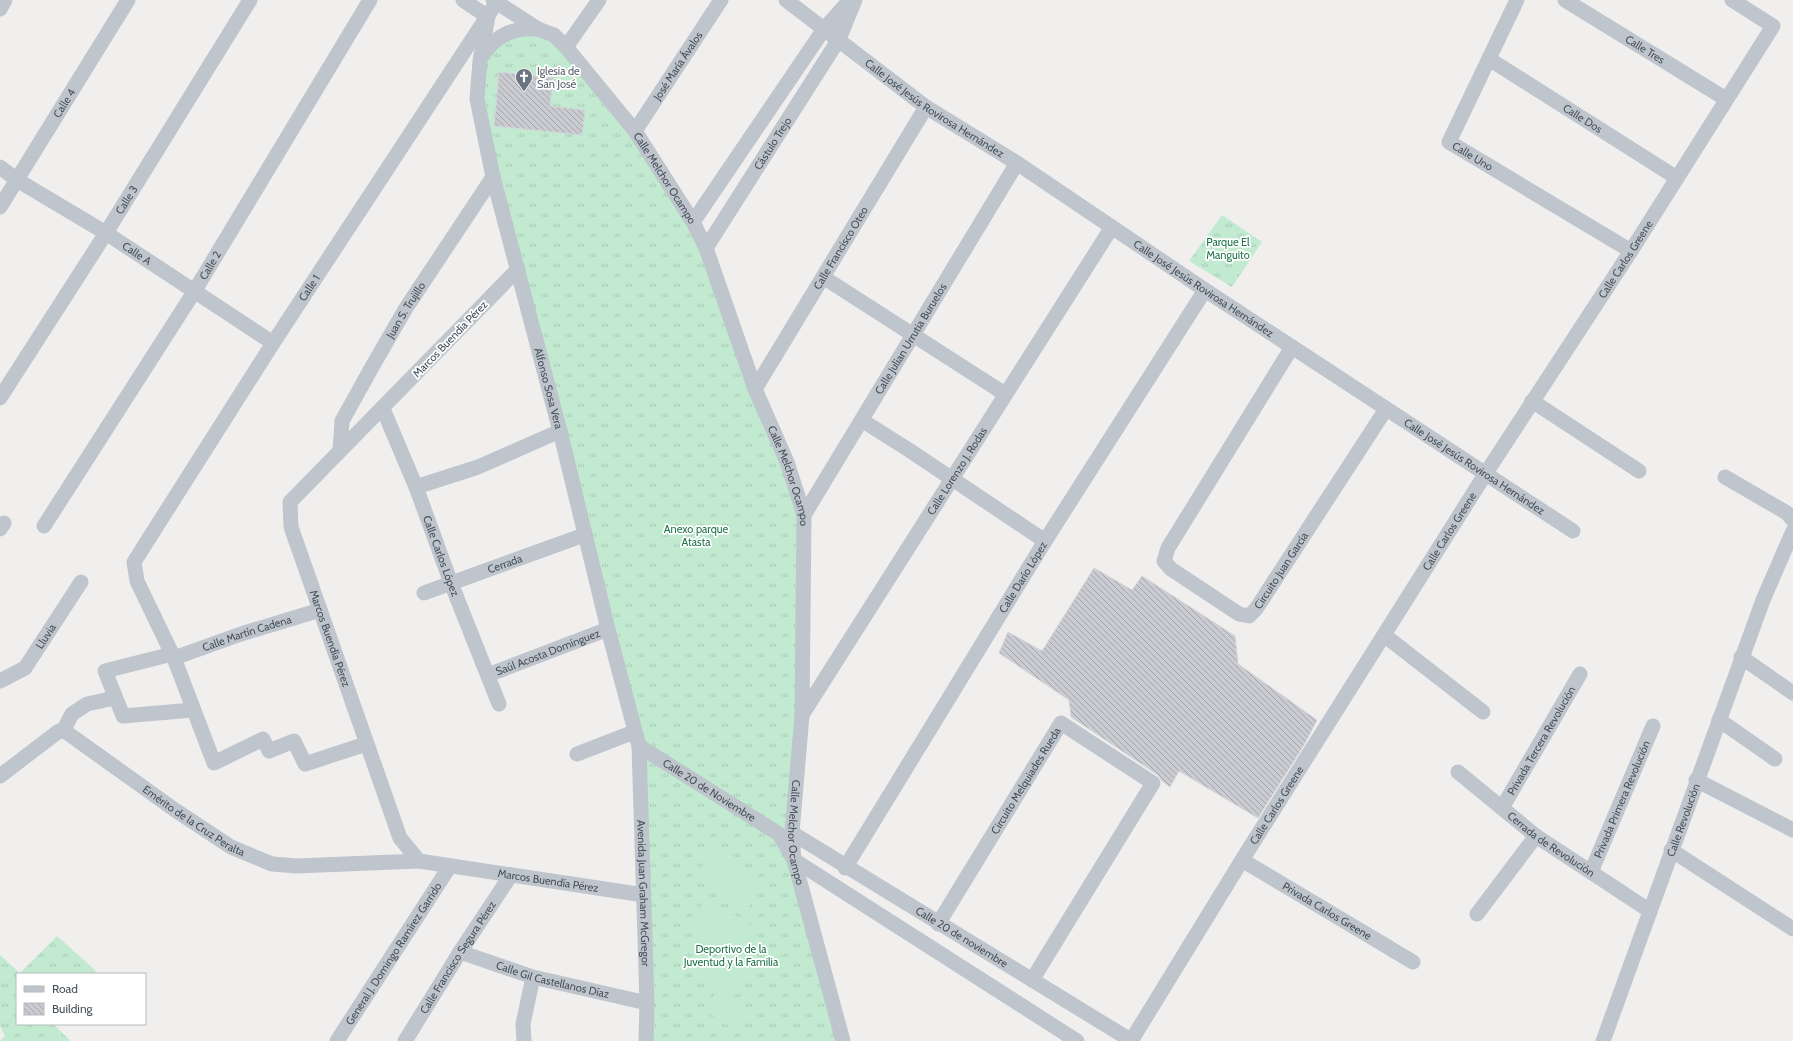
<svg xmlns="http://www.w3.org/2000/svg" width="1793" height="1041" font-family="Cabin,sans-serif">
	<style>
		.grass { fill: url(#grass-tufts) }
		.garden { fill: #c1ead1 }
		.building { fill: url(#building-back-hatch); stroke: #d3d5d9 }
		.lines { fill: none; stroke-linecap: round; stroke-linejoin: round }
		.minor { stroke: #bec5cc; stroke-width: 15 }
		.labels { text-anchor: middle; stroke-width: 3.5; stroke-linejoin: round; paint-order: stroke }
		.street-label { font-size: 11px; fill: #48515a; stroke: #fff }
		.worship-label { font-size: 11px; fill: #5b616d; stroke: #fff; text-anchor: start }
		.park-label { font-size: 11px; fill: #20744b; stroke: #fff }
	</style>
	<defs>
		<pattern id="grass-tufts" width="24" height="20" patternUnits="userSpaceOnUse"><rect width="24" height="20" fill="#c1ead1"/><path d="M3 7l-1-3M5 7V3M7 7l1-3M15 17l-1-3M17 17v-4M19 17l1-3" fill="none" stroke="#a7cab6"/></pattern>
		<pattern id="building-back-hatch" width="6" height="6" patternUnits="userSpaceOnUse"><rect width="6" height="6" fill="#c9cbd1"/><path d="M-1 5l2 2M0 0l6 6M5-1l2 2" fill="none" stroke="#a5a7ad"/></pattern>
	</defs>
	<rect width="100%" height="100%" fill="#f1eeee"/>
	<g class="grass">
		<path d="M523,28L566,47L693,222L804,515L792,833L843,1041H646L639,746L477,99L480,61Z"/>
		<path d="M1222,215L1262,242L1232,287L1189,261Z"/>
		<path d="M57,936L96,971L94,974H17V1024H56L55,1026L71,1041H0L5,1036L0,1026V955L20,973Z"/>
	</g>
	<g class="garden">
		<path d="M712,850L764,881L747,910L695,879Z"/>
		<path d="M706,898L757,929L740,959L688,928Z"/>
		<path d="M712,958L747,979L736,996L701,975Z"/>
		<path d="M715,994L750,1015L740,1032L705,1011Z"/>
	</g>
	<g class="building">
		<path d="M499,72L553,78L550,106L585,110L582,135L494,126Z"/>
		<path d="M1094,568L1132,590L1142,576L1235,636L1238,664L1317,720L1304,745L1258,818L1179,771L1170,787L1162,781L1158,775L1071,717L1069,700L999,653L1008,632L1042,651Z"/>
	</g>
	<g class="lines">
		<g class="minor">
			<path d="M463,0L488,17"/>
			<path id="s1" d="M493,0L538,29L554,35L566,47L635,131L693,222L706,248L755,389L787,462L804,515L802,715L792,833L794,860L843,1041"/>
			<path id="s2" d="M786,0L926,107L1017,163L1205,290L1573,531"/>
			<path id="s3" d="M1517,0L1449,142L1631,251"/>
			<path id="s4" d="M1565,0L1726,99"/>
			<path d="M0,9L5,0"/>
			<path id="s5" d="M487,22L480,61L477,99L493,177L560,431L608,629L639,746L647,1003L646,1041"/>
			<path d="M566,47L599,0"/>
			<path d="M483,55C496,35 515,27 538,29"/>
			<path id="s6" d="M1489,59L1677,178"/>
			<path id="s7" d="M635,131L721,0"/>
			<path id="s8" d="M0,167L17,180L106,233L273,343"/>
			<path id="s9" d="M0,207L128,0"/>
			<path d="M693,222L824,29L850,0"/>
			<path id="s10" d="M706,248L839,39L855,0"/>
			<path id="s11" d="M518,269L290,502L291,527L400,838L419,861L644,895"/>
			<path d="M823,277L1005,394"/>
			<path id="s12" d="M1292,347L1168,548L1164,561L1171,569L1239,614L1249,616L1256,609L1386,409"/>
			<path id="s13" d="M755,389L926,107"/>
			<path id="s14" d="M0,398L106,233L250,0"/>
			<path d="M1532,401L1639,471"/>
			<path id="s15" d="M383,409L416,487L451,583L499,704"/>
			<path d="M863,421L909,450L1045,541"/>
			<path id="s16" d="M340,451L342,421L372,367L406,308L493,177"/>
			<path d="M1725,477L1787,513L1793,520"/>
			<path d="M416,487L478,467L560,431"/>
			<path id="s17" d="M804,515L1017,163"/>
			<path id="s18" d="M44,526L194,292L370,0"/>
			<path d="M0,529L4,523"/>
			<path id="s19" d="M424,593L584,535"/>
			<path d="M1384,635L1483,712"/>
			<path d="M172,654L105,671L123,716L193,710"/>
			<path d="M1741,657L1793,693"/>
			<path id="s20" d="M174,658L241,634L320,610"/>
			<path id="s21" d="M488,675L608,629"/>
			<path id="s22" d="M0,681L25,668L81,582"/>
			<path id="s23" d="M802,715L1112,227"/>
			<path d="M1719,720L1775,759"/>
			<path d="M63,731L72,714L87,704L115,698"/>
			<path id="s24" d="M366,744L305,764L294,741L269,751L263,739L214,763L174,658L137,581L134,562L273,343L498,0"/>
			<path id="s25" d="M639,746L779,834L794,860L1077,1041"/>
			<path d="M577,754L634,732"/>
			<path id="s26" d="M1458,772L1536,836L1650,911"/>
			<path id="s27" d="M0,776L59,731L66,732L175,810L231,847L272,864L297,866L419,861"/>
			<path d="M1696,780L1793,830"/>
			<path id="s28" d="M1502,808L1580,674"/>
			<path id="s29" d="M792,833L1132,1041"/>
			<path d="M1671,850L1793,929"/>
			<path id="s30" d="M1242,860L1413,962"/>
			<path id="s31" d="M845,868L1045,541L1205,290"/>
			<path id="s32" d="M1591,872L1653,726"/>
			<path d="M1477,914L1536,836"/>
			<path id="s33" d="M938,924L1061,723L1153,783L1032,980"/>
			<path id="s34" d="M460,952L533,977L647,1003"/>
			<path id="s35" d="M337,1041L450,866"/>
			<path id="s36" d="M405,1041L460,952L511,875"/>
			<path d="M524,1041L523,1024L533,977"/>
			<path id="s37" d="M1131,1041L1242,860L1486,473L1631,251L1773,26L1732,0"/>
			<path id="s38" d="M1603,1041L1763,600L1793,531"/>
		</g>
	</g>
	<defs>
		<symbol id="church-pin" viewBox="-11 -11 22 30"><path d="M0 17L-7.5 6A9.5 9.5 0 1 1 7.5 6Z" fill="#6b7280" stroke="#fff"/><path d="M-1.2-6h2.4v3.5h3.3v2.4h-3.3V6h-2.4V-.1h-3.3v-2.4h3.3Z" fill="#fff"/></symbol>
	</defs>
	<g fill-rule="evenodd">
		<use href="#church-pin" x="514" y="67" width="20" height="27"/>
	</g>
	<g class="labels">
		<g class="street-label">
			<text dy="4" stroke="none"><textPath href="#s4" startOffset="94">Calle Tres</textPath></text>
			<text dy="4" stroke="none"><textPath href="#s7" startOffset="78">José María Ávalos</textPath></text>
			<text dy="4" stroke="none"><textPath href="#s9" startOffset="122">Calle 4</textPath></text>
			<text dy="4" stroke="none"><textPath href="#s2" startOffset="184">Calle José Jesús Rovirosa Hernández</textPath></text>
			<text dy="4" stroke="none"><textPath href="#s6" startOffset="111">Calle Dos</textPath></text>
			<text dy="4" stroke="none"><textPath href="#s10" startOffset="124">Cástulo Trejo</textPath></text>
			<text dy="4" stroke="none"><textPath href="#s3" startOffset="185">Calle Uno</textPath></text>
			<text dy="4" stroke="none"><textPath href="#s1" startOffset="252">Calle Melchor Ocampo</textPath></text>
			<text dy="4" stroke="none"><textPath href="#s14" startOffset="235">Calle 3</textPath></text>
			<text dy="4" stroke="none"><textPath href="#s13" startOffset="165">Calle Francisco Oteo</textPath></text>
			<text dy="4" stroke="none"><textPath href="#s8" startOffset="162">Calle A</textPath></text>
			<text dy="4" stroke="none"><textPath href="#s37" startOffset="925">Calle Carlos Greene</textPath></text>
			<text dy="4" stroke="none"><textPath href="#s18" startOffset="309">Calle 2</textPath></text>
			<text dy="4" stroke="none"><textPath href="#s24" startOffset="727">Calle 1</textPath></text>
			<text dy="4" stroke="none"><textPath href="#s2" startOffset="508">Calle José Jesús Rovirosa Hernández</textPath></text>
			<text dy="4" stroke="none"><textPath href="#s16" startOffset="158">Juan S. Trujillo</textPath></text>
			<text transform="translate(450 339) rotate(-46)" y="4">Marcos Buendía Pérez</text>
			<text dy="4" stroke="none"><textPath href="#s17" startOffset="206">Calle Julian Urrutia Buruelos</textPath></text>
			<text dy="4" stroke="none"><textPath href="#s5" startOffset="376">Alfonso Sosa Vera</textPath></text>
			<text dy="4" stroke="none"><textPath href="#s2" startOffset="832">Calle José Jesús Rovirosa Hernández</textPath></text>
			<text dy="4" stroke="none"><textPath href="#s23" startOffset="289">Calle Lorenzo J. Rodas</textPath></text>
			<text dy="4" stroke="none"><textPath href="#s1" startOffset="576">Calle Melchor Ocampo</textPath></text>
			<text dy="4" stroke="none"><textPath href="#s37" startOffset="601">Calle Carlos Greene</textPath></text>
			<text dy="4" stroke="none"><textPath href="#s15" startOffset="158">Calle Carlos López</textPath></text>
			<text dy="4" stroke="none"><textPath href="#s19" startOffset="86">Cerrada</textPath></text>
			<text dy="4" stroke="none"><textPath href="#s12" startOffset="408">Circuito Juan García</textPath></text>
			<text dy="4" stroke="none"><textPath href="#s31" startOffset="341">Calle Darío López</textPath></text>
			<text dy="4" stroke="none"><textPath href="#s20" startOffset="77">Calle Martín Cadena</textPath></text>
			<text dy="4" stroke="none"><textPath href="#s22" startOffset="66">Lluvia</textPath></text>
			<text dy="4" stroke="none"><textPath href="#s11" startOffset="469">Marcos Buendía Pérez</textPath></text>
			<text dy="4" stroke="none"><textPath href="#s21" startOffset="64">Saúl Acosta Domínguez</textPath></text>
			<text dy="4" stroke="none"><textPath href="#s28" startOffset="78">Privada Tercera Revolución</textPath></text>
			<text dy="4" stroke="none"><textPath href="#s33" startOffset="168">Circuito Melquiades Rueda</textPath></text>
			<text dy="4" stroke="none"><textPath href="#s25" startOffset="83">Calle 20 de Noviembre</textPath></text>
			<text dy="4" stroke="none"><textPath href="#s32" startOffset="79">Privada Primera Revolución</textPath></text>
			<text dy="4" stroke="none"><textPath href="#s37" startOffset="277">Calle Carlos Greene</textPath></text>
			<text dy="4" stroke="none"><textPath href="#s27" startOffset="237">Emérito de la Cruz Peralta</textPath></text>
			<text dy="4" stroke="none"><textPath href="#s38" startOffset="235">Calle Revolución</textPath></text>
			<text dy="4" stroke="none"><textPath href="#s1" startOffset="936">Calle Melchor Ocampo</textPath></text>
			<text dy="4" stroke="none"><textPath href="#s26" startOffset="118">Cerrada de Revolución</textPath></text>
			<text dy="4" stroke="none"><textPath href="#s11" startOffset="841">Marcos Buendía Pérez</textPath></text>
			<text dy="4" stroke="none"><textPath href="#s5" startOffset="892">Avenida Juan Graham McGregor</textPath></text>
			<text dy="4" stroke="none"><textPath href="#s30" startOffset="99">Privada Carlos Greene</textPath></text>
			<text dy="4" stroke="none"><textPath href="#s29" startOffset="199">Calle 20 de noviembre</textPath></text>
			<text dy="4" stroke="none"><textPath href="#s35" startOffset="104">General J. Domingo Ramírez Garrido</textPath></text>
			<text dy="4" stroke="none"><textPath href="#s36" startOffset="99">Calle Francisco Segura Pérez</textPath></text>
			<text dy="4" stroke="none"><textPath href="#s34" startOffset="97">Calle Gil Castellanos Díaz</textPath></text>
		</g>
		<g class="worship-label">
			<text x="537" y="75">Iglesia de<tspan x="537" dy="13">San José</tspan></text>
		</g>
		<g class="park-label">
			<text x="1228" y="246">Parque El<tspan x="1228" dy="13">Manguito</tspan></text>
			<text x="696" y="533">Anexo parque<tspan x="696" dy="13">Atasta</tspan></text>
			<text x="731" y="953">Deportivo de la<tspan x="731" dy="13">Juventud y la Familia</tspan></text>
		</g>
	</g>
	<rect x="16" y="973" width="130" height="52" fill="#ffffff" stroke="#b6b9bd"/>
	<rect x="24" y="986" width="20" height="6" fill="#bec5cc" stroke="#b6b9bd"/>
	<text x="52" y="993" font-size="12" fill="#48515a">Road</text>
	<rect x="24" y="1003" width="20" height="12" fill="url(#building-back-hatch)" stroke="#b6b9bd"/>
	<text x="52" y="1013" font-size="12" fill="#48515a">Building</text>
</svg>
